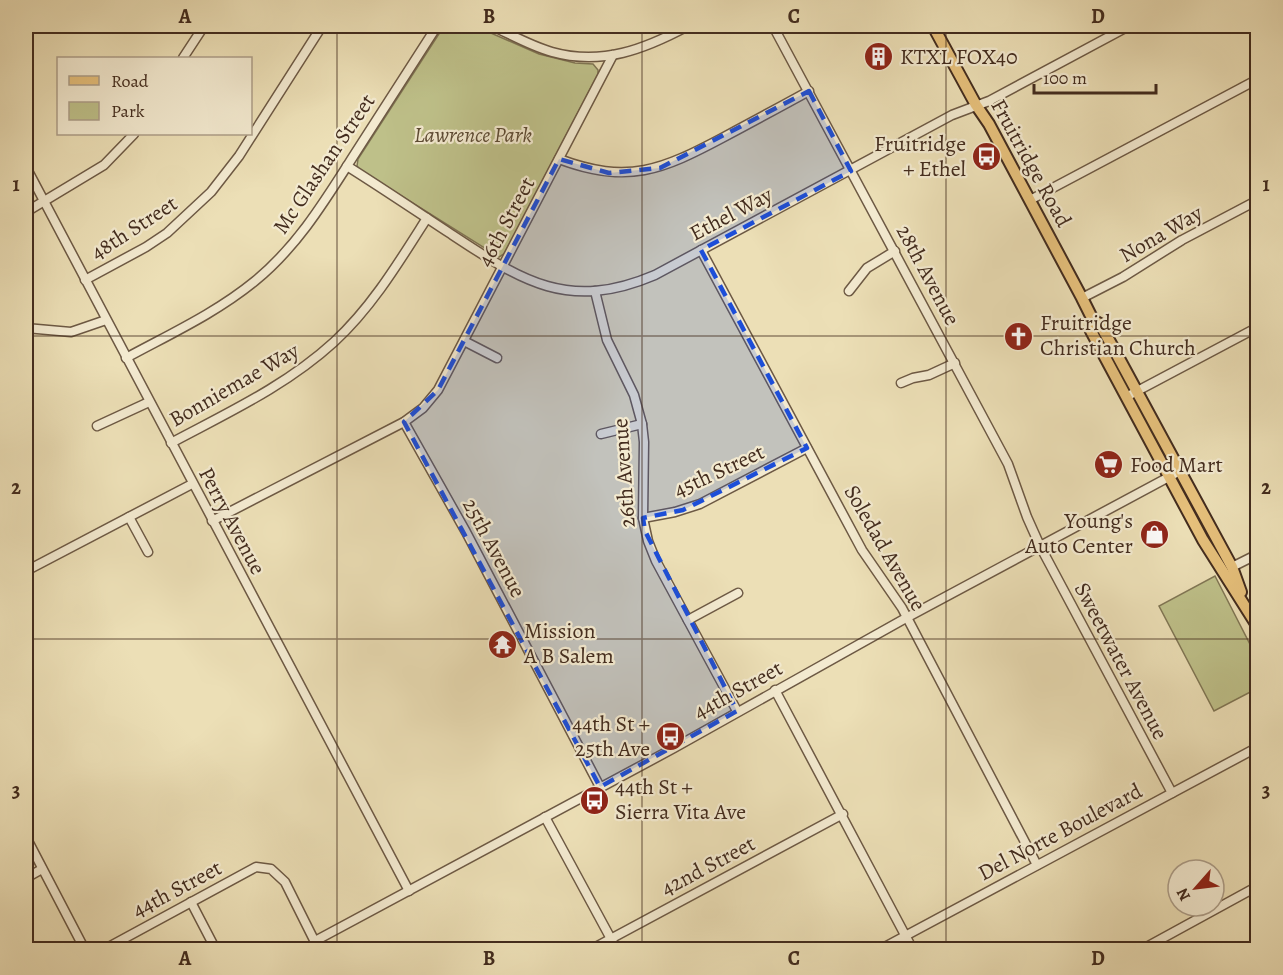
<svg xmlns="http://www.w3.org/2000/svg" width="1283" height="975" font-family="Alegreya,serif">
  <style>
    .green { fill: #bec089; stroke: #807654; stroke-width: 1.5 }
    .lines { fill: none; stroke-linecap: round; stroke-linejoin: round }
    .minor-casing { stroke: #6d5944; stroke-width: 11 }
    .major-casing { stroke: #432c1e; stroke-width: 14 }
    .minor { stroke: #f3ead0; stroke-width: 8 }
    .major { stroke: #e6c07b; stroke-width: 10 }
    .marked { fill: #1d4ed8; fill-opacity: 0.2; stroke: #1d4ed8; stroke-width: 4.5; stroke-dasharray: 12 8; stroke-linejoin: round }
    .grid { fill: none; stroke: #432c1e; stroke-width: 1.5; stroke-opacity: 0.55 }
    .labels { text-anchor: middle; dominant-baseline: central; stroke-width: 4.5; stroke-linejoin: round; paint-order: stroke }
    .poi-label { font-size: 22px; fill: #432c1e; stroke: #f3ead0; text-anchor: start }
    .park-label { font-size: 22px; font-style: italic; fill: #5c4a33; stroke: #f3ead0 }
    .street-label { font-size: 22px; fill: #432c1e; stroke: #f3ead0 }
    .neatline { fill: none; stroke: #432c1e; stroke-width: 2 }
    .grid-label { font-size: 20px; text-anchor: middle; font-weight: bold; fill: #432c1e }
  </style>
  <rect width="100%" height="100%" fill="#ecdfb6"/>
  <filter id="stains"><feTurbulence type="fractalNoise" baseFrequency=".00333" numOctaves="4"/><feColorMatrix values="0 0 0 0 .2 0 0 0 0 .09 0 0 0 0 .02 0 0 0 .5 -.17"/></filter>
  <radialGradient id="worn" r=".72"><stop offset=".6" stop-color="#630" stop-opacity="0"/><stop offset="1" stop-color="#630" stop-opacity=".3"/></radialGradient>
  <g class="green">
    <path d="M 444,26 L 475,26 L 539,54 L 575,63 L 593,64 L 598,70 L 598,74 L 505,253 L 499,257 L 360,170 L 357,166 L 358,159 Z"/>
    <path d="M 1215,576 L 1257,658 L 1258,688 L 1214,711 L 1159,606 Z"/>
  </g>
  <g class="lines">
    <defs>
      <g id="minor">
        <path d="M 492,26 C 512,35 531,46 552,52 C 602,66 645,49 688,26"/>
        <path d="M 773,26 L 1008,464 L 1027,517 L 1040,546 L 1172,793"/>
        <path d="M 183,58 L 204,26"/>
        <path d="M 559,159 C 628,185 662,170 724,137 C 752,122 780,107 809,91"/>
        <path d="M 347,166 C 382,188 416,211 451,234 C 522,281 568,312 655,275 L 952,115 L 989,101 L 1129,26"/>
        <path d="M 26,167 L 409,891"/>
        <path d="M 1030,200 L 1258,79"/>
        <path d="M 26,212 L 104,165 L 134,134"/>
        <path d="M 701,250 L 862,550 L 902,608 L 1037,865"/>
        <path d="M 85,280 L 146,247 L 167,233 L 211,192 L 239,156 L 322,26"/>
        <path d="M 595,291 L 607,340 L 634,395 L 642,424 L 644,442 L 643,518 L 648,541 L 656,561 L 737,711"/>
        <path d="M 849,291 L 867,268 L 895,251"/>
        <path d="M 1082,298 L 1123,277 L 1182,240 L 1258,200"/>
        <path d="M 26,328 L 71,332 L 106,320"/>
        <path d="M 464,341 L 497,358"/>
        <path d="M 126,358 C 170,334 216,313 255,281 C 298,246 326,199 356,152 C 383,110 410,68 437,26"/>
        <path d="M 901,383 L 913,378 L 929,375 L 955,363"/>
        <path d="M 1126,397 L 1258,327"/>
        <path d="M 404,422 L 466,532 L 600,787"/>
        <path d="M 97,426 L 149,402"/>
        <path d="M 601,434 L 642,424"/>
        <path d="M 171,443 C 227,413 286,386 334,342 C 372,307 399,262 427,218"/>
        <path d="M 129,517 L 148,552"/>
        <path d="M 643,518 L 675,512 L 700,504 L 807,448"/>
        <path d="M 212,521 L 404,422 L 423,408 L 438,390 L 613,55"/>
        <path d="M 1232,567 L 1258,554"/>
        <path d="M 26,571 L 192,484"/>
        <path d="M 688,620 L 738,593"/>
        <path d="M 775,690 L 913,950"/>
        <path d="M 545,817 L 617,950"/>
        <path d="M 26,837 L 85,950"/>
        <path d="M 26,878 L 42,869"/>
        <path d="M 191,902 L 216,950"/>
        <path d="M 315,941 L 674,748 L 906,618 L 1180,471"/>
        <path d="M 103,950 L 256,867 L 271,869 L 285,882 L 319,950"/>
        <path d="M 590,950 L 843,814"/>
        <path d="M 879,950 L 1258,747"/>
        <path d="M 1141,950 L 1258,886"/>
      </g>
      <g id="major">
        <path d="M 933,26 L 976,105 L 989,124 L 1082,298 L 1093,320 L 1091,331 L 1203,540 L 1258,627"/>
        <path d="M 1093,320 L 1100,324 L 1116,353 L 1232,567 L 1241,592"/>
      </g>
    </defs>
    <use href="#minor" class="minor-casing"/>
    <use href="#major" class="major-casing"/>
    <use href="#minor" class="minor"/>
    <use href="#major" class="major"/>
  </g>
  <path class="marked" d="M 809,91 L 851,171 L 701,250 L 807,448 L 683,510 L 643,518 L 645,531 L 737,711 L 600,787 L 404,422 L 438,390 L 559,159 L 609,173 L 660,168 Z"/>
  <path class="grid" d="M 337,26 L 337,950M 642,26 L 642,950M 946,26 L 946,950M 26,336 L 1258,336M 26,639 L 1258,639"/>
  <defs>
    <symbol id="building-disc" viewBox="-11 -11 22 22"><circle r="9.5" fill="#8f2418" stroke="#f3ead0"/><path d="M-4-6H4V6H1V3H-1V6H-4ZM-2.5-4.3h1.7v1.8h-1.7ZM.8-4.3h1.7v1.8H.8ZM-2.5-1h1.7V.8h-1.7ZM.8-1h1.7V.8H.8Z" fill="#fff"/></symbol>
    <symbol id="bus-disc" viewBox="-11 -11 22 22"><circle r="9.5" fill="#8f2418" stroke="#f3ead0"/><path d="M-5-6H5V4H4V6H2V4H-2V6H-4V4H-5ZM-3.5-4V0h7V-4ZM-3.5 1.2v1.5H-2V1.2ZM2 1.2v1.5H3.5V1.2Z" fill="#fff"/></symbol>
    <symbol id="church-disc" viewBox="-11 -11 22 22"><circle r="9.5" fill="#8f2418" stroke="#f3ead0"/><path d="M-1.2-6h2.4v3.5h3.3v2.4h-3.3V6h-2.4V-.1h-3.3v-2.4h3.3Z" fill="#fff"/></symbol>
    <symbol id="supermarket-disc" viewBox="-11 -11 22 22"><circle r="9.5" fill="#8f2418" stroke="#f3ead0"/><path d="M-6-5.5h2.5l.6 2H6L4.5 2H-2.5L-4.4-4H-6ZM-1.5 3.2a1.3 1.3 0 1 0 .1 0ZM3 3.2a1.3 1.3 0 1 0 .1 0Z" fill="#fff"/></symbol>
    <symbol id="shop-disc" viewBox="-11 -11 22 22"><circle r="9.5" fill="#8f2418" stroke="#f3ead0"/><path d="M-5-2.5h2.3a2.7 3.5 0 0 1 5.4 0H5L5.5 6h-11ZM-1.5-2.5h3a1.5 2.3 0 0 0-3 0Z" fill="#fff"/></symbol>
    <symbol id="temple-disc" viewBox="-11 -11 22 22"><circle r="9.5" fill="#8f2418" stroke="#f3ead0"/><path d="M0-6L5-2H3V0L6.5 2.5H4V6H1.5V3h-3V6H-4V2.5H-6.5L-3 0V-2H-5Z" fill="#fff"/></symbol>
  </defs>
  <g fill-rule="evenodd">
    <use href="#building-disc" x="862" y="40" width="33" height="33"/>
    <use href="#bus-disc" x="970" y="140" width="33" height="33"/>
    <use href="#church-disc" x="1002" y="320" width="33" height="33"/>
    <use href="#supermarket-disc" x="1092" y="448" width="33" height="33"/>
    <use href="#shop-disc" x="1138" y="518" width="33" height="33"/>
    <use href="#temple-disc" x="486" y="628" width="33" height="33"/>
    <use href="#bus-disc" x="654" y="720" width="33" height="33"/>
    <use href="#bus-disc" x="578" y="784" width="33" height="33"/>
  </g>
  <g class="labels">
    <g class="poi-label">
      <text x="900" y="57">KTXL FOX40</text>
      <text x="966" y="144" text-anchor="end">Fruitridge<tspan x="966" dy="25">+ Ethel</tspan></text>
      <text x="1040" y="323">Fruitridge<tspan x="1040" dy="25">Christian Church</tspan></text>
      <text x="1130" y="465">Food Mart</text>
      <text x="1133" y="521" text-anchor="end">Young's<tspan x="1133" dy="25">Auto Center</tspan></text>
      <text x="524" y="631">Mission<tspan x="524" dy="25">A B Salem</tspan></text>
      <text x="650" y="724" text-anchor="end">44th St +<tspan x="650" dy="25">25th Ave</tspan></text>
      <text x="615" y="787">44th St +<tspan x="615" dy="25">Sierra Vita Ave</tspan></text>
    </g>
    <g class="park-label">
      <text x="473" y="135">Lawrence Park</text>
    </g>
    <g class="street-label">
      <text transform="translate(1031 163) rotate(61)">Fruitridge Road</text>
      <text transform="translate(324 164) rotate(-56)">Mc Glashan Street</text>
      <text transform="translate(731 214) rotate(-28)">Ethel Way</text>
      <text transform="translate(506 222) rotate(-62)">46th Street</text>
      <text transform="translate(134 228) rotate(-33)">48th Street</text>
      <text transform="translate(1161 234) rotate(-30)">Nona Way</text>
      <text transform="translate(928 275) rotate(62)">28th Avenue</text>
      <text transform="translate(234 385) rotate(-30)">Bonniemae Way</text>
      <text transform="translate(719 471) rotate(-25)">45th Street</text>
      <text transform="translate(624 473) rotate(-94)">26th Avenue</text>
      <text transform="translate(232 521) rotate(62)">Perry Avenue</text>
      <text transform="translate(494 548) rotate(62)">25th Avenue</text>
      <text transform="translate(885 548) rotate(60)">Soledad Avenue</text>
      <text transform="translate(1121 661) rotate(62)">Sweetwater Avenue</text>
      <text transform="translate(738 690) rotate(-29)">44th Street</text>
      <text transform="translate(1060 832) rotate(-28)">Del Norte Boulevard</text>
      <text transform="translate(708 866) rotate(-28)">42nd Street</text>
      <text transform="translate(177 889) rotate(-28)">44th Street</text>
    </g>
  </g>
  <rect width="1283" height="975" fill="none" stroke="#ecdfb6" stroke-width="66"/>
  <rect x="57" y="57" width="195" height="78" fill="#f3ead0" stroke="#ad9e89" stroke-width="1.5"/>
  <rect x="69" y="76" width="30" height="9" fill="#e6c07b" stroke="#ad9e89" stroke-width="1.5"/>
  <text x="111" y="87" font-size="18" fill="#432c1e">Road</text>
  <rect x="69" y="102" width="30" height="18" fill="#bec089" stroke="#ad9e89" stroke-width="1.5"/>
  <text x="111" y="117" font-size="18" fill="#432c1e">Park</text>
  <g transform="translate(1196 888) rotate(242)"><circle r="28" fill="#f3ead0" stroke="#ad9e89" stroke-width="1.5"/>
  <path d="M0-4.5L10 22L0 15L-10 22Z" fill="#8f2418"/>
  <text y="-9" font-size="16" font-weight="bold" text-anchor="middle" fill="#432c1e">N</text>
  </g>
  <path d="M1034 84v9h122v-9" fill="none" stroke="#432c1e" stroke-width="3"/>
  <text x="1043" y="84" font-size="18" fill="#432c1e" stroke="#f3ead0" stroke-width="4.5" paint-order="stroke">100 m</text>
  <rect x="33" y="33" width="1217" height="909" class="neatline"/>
  <g class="grid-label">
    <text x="185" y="23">A</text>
    <text x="489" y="23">B</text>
    <text x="794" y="23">C</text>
    <text x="1098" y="23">D</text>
    <text x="16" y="191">1</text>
    <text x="1266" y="191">1</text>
    <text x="16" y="494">2</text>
    <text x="1266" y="494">2</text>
    <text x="16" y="797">3</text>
    <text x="1266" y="797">3</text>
    <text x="185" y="965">A</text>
    <text x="489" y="965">B</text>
    <text x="794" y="965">C</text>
    <text x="1098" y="965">D</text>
  </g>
  <rect width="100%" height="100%" filter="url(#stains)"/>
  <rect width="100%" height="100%" fill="url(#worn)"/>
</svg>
